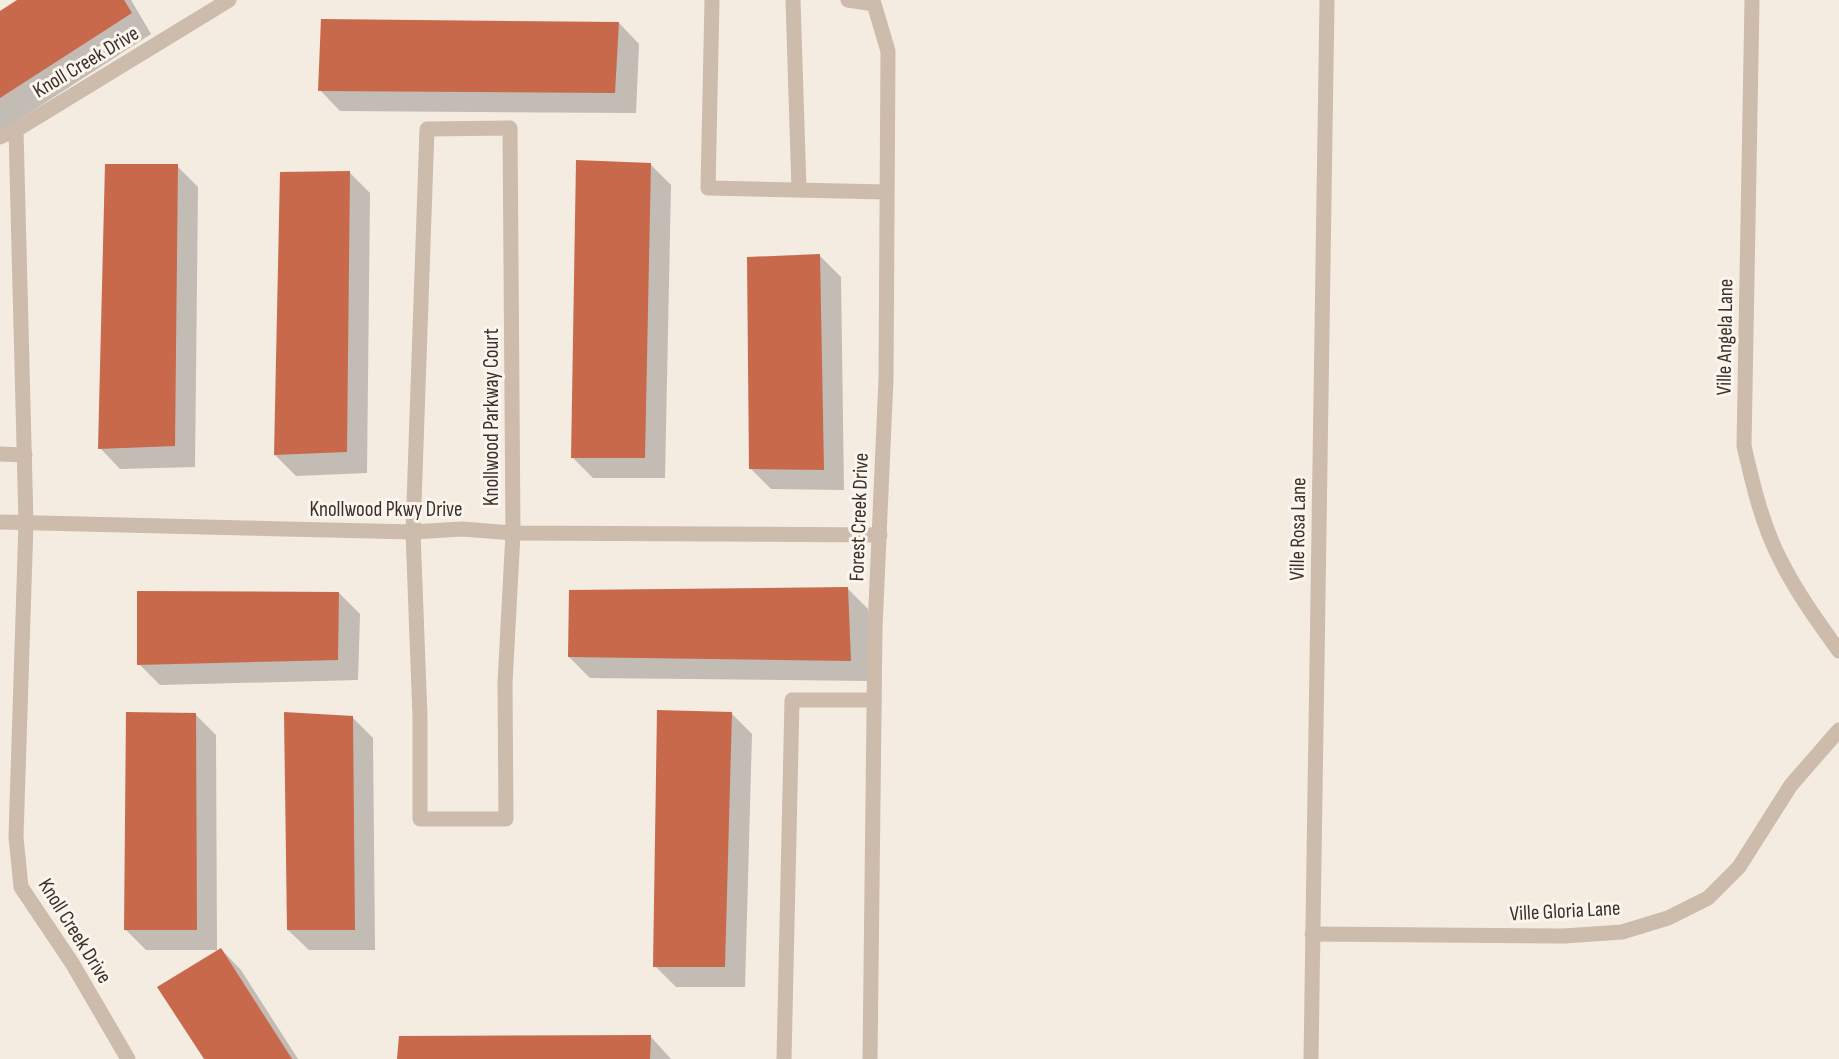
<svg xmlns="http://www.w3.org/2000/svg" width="1839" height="1059" font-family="'Sofia Sans Condensed',sans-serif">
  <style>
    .shadow { fill: #0003 }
    .building { fill: #c8694b }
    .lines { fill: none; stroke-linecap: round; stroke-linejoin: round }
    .service { stroke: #cdbbac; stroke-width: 15 }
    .minor { stroke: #cdbbac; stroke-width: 15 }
    .labels { text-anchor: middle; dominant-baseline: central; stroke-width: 6; stroke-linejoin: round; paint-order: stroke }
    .street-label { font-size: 21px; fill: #3b302b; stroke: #fbf5ee }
  </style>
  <rect width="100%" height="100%" fill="#f4ebe1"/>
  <g class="shadow">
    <path d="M 20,0 L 131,0 L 151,34 L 0,132 L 0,12 Z"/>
    <path d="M 619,23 L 639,44 L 636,113 L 340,111 L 320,90 Z"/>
    <path d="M 650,164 L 671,185 L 665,478 L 593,478 L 572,457 Z"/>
    <path d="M 177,166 L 198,187 L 195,467 L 120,469 L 100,448 Z"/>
    <path d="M 349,172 L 370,193 L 367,473 L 296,476 L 275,455 Z"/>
    <path d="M 820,256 L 841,277 L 844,490 L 771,489 L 750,468 Z"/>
    <path d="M 847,588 L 868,609 L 871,681 L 590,678 L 569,657 Z"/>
    <path d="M 339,593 L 360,614 L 358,680 L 160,685 L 139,664 Z"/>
    <path d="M 195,714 L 216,735 L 217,950 L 146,950 L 125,929 Z"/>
    <path d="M 732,714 L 752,734 L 745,987 L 676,987 L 655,966 Z"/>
    <path d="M 352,717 L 373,738 L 375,950 L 309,950 L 288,930 Z"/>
    <path d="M 221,949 L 241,970 L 298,1059 L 205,1059 Z"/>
    <path d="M 651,1037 L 671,1059 L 398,1059 Z"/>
  </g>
  <g class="building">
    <path d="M 17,0 L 124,0 L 132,13 L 0,98 L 0,11 Z"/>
    <path d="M 321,19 L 619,22 L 615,93 L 318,91 Z"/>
    <path d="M 576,160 L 651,163 L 645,458 L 571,458 Z"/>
    <path d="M 105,164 L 178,164 L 175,446 L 98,449 Z"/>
    <path d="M 350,171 L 347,452 L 274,455 L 280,172 Z"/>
    <path d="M 820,254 L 824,470 L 749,469 L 747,257 Z"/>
    <path d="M 848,587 L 851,661 L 568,657 L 569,590 Z"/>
    <path d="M 137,591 L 339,592 L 338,660 L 137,665 Z"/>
    <path d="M 657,710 L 732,712 L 725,967 L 653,967 Z"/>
    <path d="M 126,712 L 196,713 L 197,930 L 124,930 Z"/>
    <path d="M 284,712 L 353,716 L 355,930 L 287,930 Z"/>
    <path d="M 221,948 L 292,1059 L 204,1059 L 157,987 Z"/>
    <path d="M 651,1035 L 650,1059 L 397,1059 L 399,1036 Z"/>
  </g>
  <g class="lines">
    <g class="service">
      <path d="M 712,0 L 708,188 L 886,192"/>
      <path d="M 793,0 L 799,189"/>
      <path d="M 0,137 L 16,130"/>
      <path d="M 0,454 L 25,455"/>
      <path d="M 784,1059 L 792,700 L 874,700"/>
    </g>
    <g class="minor">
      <path d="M 848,0 L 874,4 L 888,51 L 886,379 L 875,628 L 870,1059"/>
      <path d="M 1752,0 L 1744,446 C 1753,485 1762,525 1781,561 C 1797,593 1818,622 1839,651"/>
      <path d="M 510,128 L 513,533 L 505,683 L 506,819 L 420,819 L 420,717 L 413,532 L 427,129 Z"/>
      <path d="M 0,522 L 413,532 L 462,529 L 513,533 L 880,535"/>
      <path d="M 1312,934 L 1564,936 L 1622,932 L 1668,918 L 1708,898 L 1739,867 L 1791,785 L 1839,730"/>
      <path d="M 128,1059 L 72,963 L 21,887 L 16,837 L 26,523 L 16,130 L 229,0"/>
      <path d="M 1311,1059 L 1327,0"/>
    </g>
  </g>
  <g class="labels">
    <g class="street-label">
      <text transform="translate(86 62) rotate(-31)">Knoll Creek Drive</text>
      <text transform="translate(1725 337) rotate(-89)">Ville Angela Lane</text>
      <text transform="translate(491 417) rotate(-90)">Knollwood Parkway Court</text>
      <text x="386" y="509">Knollwood Pkwy Drive</text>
      <text transform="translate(859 517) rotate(-88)">Forest Creek Drive</text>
      <text transform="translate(1298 529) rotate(-89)">Ville Rosa Lane</text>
      <text transform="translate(1565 911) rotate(-3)">Ville Gloria Lane</text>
      <text transform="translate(75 931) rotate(58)">Knoll Creek Drive</text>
    </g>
  </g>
</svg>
